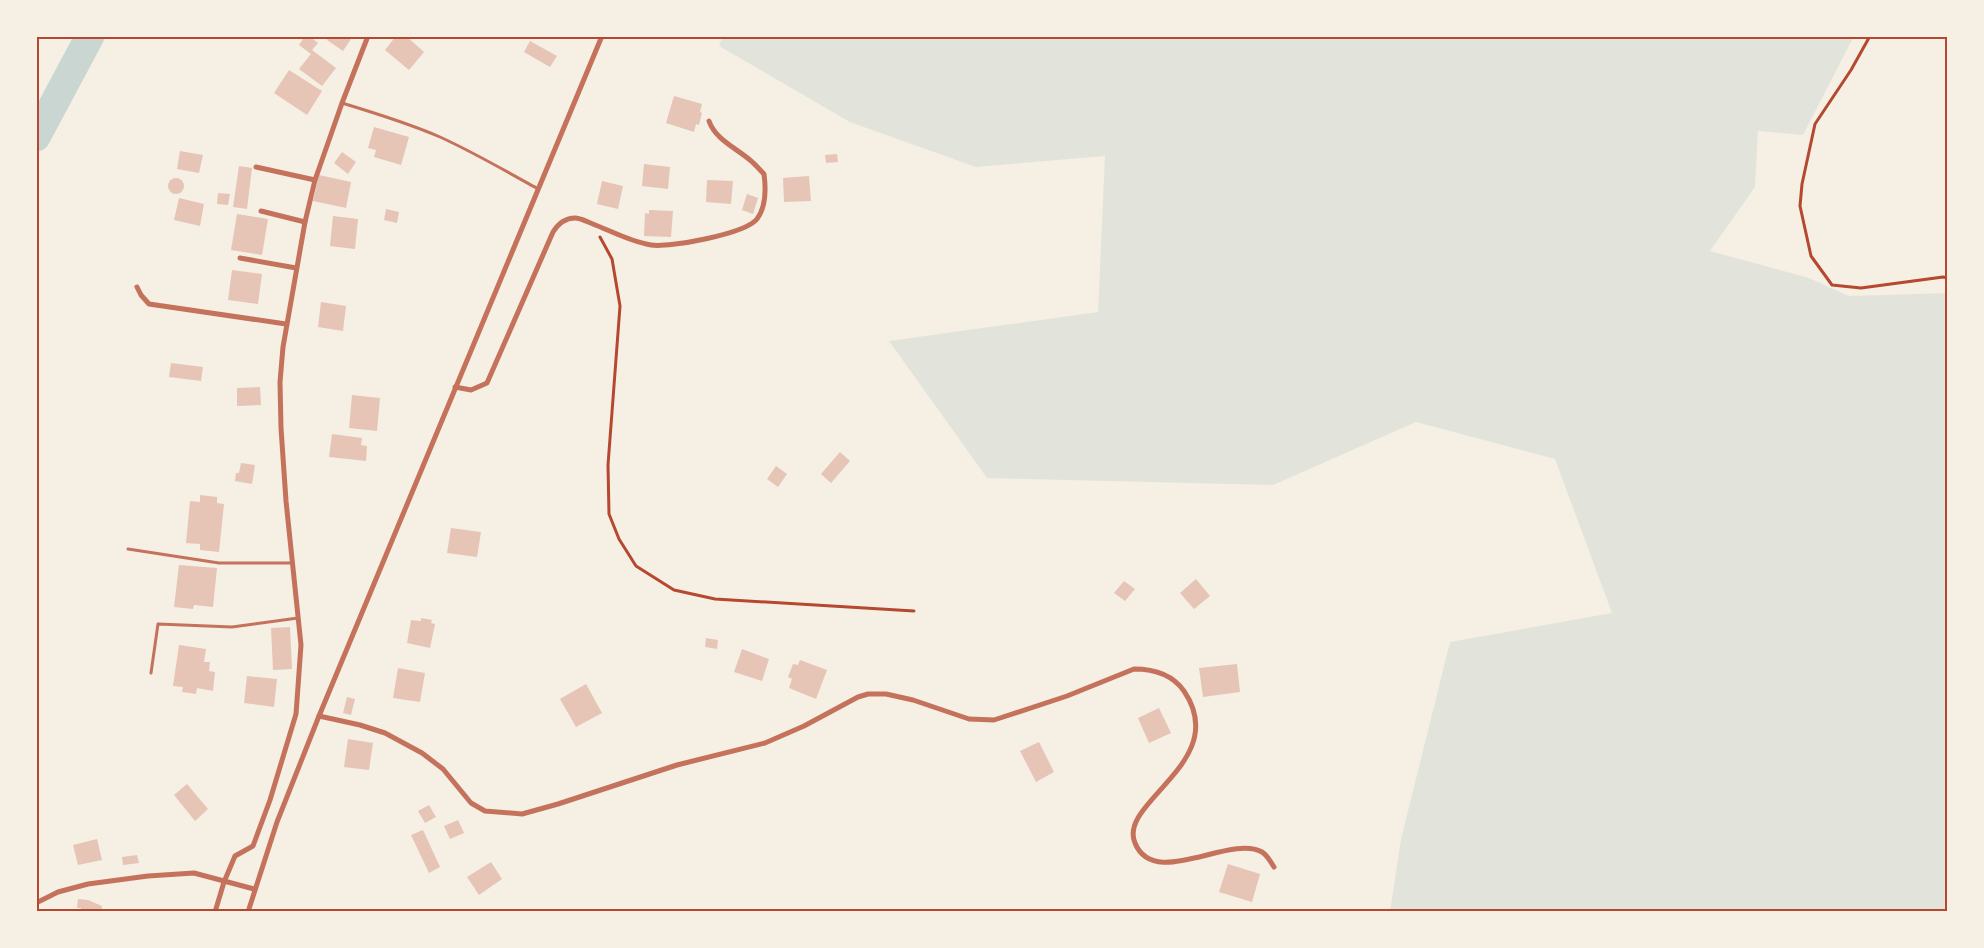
<svg xmlns="http://www.w3.org/2000/svg" width="1984" height="948" font-family="'Crimson Pro',serif">
  <style>
    .green { fill: #e2e4dc }
    .lines { fill: none; stroke-linecap: round; stroke-linejoin: round }
    .river { stroke: #c9d6d2; stroke-width: 29 }
    .building { fill: #e6c5b7 }
    .path { stroke: #b5482f; stroke-width: 3 }
    .service { stroke: #c5725c; stroke-width: 3 }
    .minor { stroke: #c5725c; stroke-width: 5 }
    .neatline { fill: none; stroke: #b5482f; stroke-width: 2 }
  </style>
  <rect width="100%" height="100%" fill="#f6efe4"/>
  <path class="green" d="M 723,36 L 1854,36 L 1803,135 L 1758,131 L 1755,187 L 1710,251 L 1809,278 L 1849,296 L 1948,293 L 1948,912 L 1390,912 L 1401,839 L 1450,642 L 1612,613 L 1555,459 L 1416,422 L 1273,485 L 987,478 L 889,341 L 1098,312 L 1105,156 L 976,167 L 850,122 L 719,46 Z"/>
  <g class="lines">
    <path class="river" d="M 36,137 L 90,36"/>
  </g>
  <g class="building">
    <path d="M 305,36 L 309,36 L 318,43 L 312,50 L 336,68 L 322,86 L 299,69 L 311,54 L 299,45 Z"/>
    <path d="M 329,36 L 348,36 L 351,39 L 343,51 L 327,40 Z"/>
    <path d="M 396,36 L 406,36 L 424,52 L 409,70 L 385,50 Z"/>
    <path d="M 530,41 L 557,56 L 550,67 L 524,52 Z"/>
    <path d="M 289,70 L 322,91 L 307,115 L 274,93 Z"/>
    <path d="M 674,96 L 702,104 L 700,112 L 702,113 L 699,125 L 696,124 L 694,132 L 666,123 Z"/>
    <path d="M 374,127 L 409,137 L 401,165 L 374,157 L 376,150 L 368,148 Z"/>
    <path d="M 180,151 L 203,155 L 199,173 L 177,169 Z"/>
    <path d="M 342,152 L 356,162 L 348,174 L 334,163 Z"/>
    <path d="M 837,154 L 838,162 L 826,163 L 825,155 Z"/>
    <path d="M 644,164 L 670,167 L 668,189 L 642,186 Z"/>
    <path d="M 239,166 L 252,168 L 247,209 L 233,207 Z"/>
    <path d="M 319,175 L 351,182 L 346,208 L 313,201 Z"/>
    <path d="M 809,176 L 811,201 L 784,202 L 783,178 Z"/>
    <circle cx="176" cy="186" r="8"/>
    <path d="M 707,180 L 733,181 L 731,204 L 706,202 Z"/>
    <path d="M 602,181 L 623,186 L 618,209 L 597,204 Z"/>
    <path d="M 218,193 L 230,194 L 228,205 L 217,204 Z"/>
    <path d="M 747,194 L 758,198 L 753,214 L 742,210 Z"/>
    <path d="M 179,198 L 204,204 L 200,226 L 174,220 Z"/>
    <path d="M 386,209 L 399,212 L 397,223 L 384,220 Z"/>
    <path d="M 649,210 L 673,211 L 671,237 L 644,236 L 645,213 L 649,214 Z"/>
    <path d="M 237,214 L 268,219 L 262,255 L 231,250 Z"/>
    <path d="M 333,216 L 358,219 L 355,249 L 330,246 Z"/>
    <path d="M 232,270 L 262,274 L 258,304 L 228,300 Z"/>
    <path d="M 321,302 L 346,306 L 343,331 L 318,327 Z"/>
    <path d="M 171,363 L 203,367 L 201,381 L 169,377 Z"/>
    <path d="M 260,387 L 261,405 L 237,406 L 237,388 Z"/>
    <path d="M 352,395 L 380,398 L 377,431 L 349,428 Z"/>
    <path d="M 332,434 L 362,438 L 361,445 L 367,446 L 366,461 L 329,457 Z"/>
    <path d="M 840,452 L 850,461 L 831,483 L 821,474 Z"/>
    <path d="M 241,463 L 255,465 L 252,484 L 235,481 L 236,473 L 239,473 Z"/>
    <path d="M 776,466 L 787,474 L 778,487 L 767,479 Z"/>
    <path d="M 200,495 L 217,497 L 217,503 L 224,504 L 219,552 L 200,550 L 200,544 L 186,543 L 190,501 L 200,502 Z"/>
    <path d="M 451,528 L 481,532 L 477,557 L 447,553 Z"/>
    <path d="M 179,565 L 217,568 L 213,607 L 194,605 L 193,609 L 174,607 Z"/>
    <path d="M 1196,579 L 1210,596 L 1194,609 L 1180,593 Z"/>
    <path d="M 1124,581 L 1135,589 L 1125,601 L 1114,593 Z"/>
    <path d="M 421,618 L 432,620 L 431,623 L 435,624 L 430,648 L 407,643 L 411,620 L 421,621 Z"/>
    <path d="M 290,627 L 292,669 L 273,670 L 271,628 Z"/>
    <path d="M 706,638 L 718,640 L 717,649 L 705,647 Z"/>
    <path d="M 179,645 L 206,649 L 204,662 L 210,662 L 209,671 L 215,672 L 213,691 L 197,688 L 196,694 L 182,692 L 183,687 L 173,686 Z"/>
    <path d="M 742,649 L 769,659 L 762,681 L 734,672 Z"/>
    <path d="M 800,660 L 827,670 L 816,699 L 789,688 L 792,679 L 788,677 L 793,664 L 798,665 Z"/>
    <path d="M 1237,664 L 1240,692 L 1203,697 L 1199,668 Z"/>
    <path d="M 398,668 L 425,673 L 420,702 L 393,698 Z"/>
    <path d="M 247,676 L 277,679 L 274,707 L 244,703 Z"/>
    <path d="M 586,684 L 602,713 L 576,727 L 560,699 Z"/>
    <path d="M 347,697 L 355,699 L 351,715 L 343,713 Z"/>
    <path d="M 1159,708 L 1171,733 L 1149,743 L 1138,718 Z"/>
    <path d="M 348,739 L 373,743 L 369,770 L 344,767 Z"/>
    <path d="M 1039,742 L 1054,772 L 1036,782 L 1020,751 Z"/>
    <path d="M 187,784 L 208,809 L 195,821 L 174,795 Z"/>
    <path d="M 429,805 L 436,817 L 425,823 L 418,811 Z"/>
    <path d="M 458,820 L 464,833 L 450,839 L 444,826 Z"/>
    <path d="M 423,830 L 440,867 L 429,873 L 411,835 Z"/>
    <path d="M 97,839 L 102,860 L 78,865 L 73,845 Z"/>
    <path d="M 137,855 L 139,863 L 123,865 L 122,857 Z"/>
    <path d="M 491,862 L 502,879 L 479,895 L 467,877 Z"/>
    <path d="M 1228,864 L 1260,874 L 1252,902 L 1219,892 Z"/>
    <path d="M 78,899 L 88,900 L 102,906 L 101,912 L 81,911 L 81,908 L 77,908 Z"/>
  </g>
  <g class="lines">
    <g class="path">
      <path d="M 1870,36 L 1851,70 L 1815,124 L 1802,184 L 1800,206 L 1811,256 L 1832,285 L 1861,288 L 1943,277 L 1948,278"/>
      <path d="M 600,237 L 612,259 L 620,306 L 608,465 L 609,514 L 619,539 L 636,566 L 674,590 L 715,599 L 914,611"/>
    </g>
    <g class="service">
      <path d="M 342,103 C 375,113 408,123 440,137 C 473,152 506,171 538,189"/>
      <path d="M 128,549 L 219,563 L 292,563"/>
      <path d="M 151,673 L 158,624 L 232,627 L 298,618"/>
    </g>
    <g class="minor">
      <path d="M 256,167 L 315,180"/>
      <path d="M 261,211 L 305,222"/>
      <path d="M 240,258 L 296,268"/>
      <path d="M 137,287 L 141,295 L 149,304 L 286,324"/>
      <path d="M 455,387 L 471,390 L 487,383 L 553,232 C 558,224 565,218 575,218 C 581,218 587,222 593,224 C 611,231 631,242 651,245 C 669,248 745,234 757,219 C 766,207 766,189 764,174 C 760,170 755,164 750,160 C 736,148 715,139 709,121"/>
      <path d="M 319,716 L 360,725 L 385,733 L 422,753 L 443,769 L 471,803 L 485,811 L 522,814 L 558,804 L 677,765 L 765,743 L 804,726 L 858,697 L 868,694 L 886,694 L 913,700 L 969,719 L 994,720 L 1067,696 L 1134,669 C 1154,669 1172,674 1184,691 C 1232,762 1117,802 1135,843 C 1154,890 1229,834 1262,852 C 1267,855 1271,862 1274,867"/>
      <path d="M 36,903 L 58,892 L 88,884 L 148,876 L 194,873 L 254,889"/>
      <path d="M 215,912 L 224,882 L 235,856 L 253,846 L 270,800 L 296,714 L 301,645 L 286,501 L 281,428 L 280,382 L 283,347 L 305,222 L 315,180 L 342,103 L 368,36"/>
      <path d="M 248,912 L 277,822 L 319,716 L 602,36"/>
    </g>
  </g>
  <rect width="1984" height="948" fill="none" stroke="#f6efe4" stroke-width="75"/>
  <rect x="38" y="38" width="1908" height="872" class="neatline"/>
</svg>
